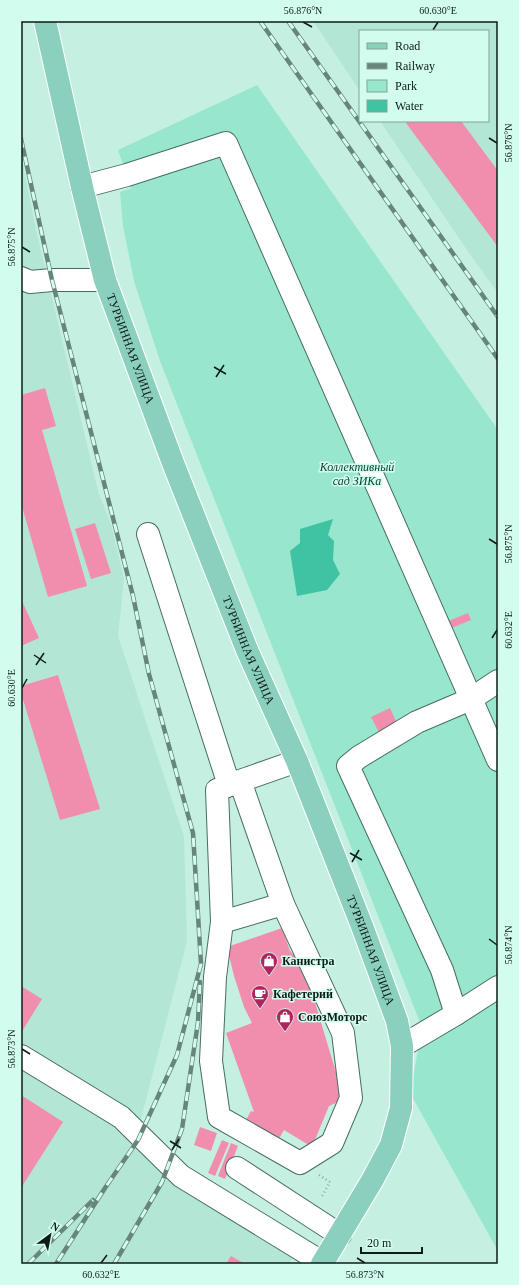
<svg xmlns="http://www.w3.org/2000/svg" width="519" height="1285" font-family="'Times New Roman',serif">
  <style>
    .built { fill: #b3e6d4 }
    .green { fill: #98e6ce }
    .water { fill: #3fc3a2 }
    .building { fill: #f18ead }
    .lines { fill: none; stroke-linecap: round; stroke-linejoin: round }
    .minor-casing { stroke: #476d61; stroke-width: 24 }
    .major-casing { stroke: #fff; stroke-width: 24 }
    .path { stroke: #88aa9e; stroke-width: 2.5; stroke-dasharray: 1 3; stroke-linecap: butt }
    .minor { stroke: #fff; stroke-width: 22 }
    .major { stroke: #8bcfbe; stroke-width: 22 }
    .rail-casing { stroke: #68857b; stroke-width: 4.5 }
    .rail { stroke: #d2fdee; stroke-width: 3; stroke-dasharray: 9; stroke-linecap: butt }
    .ticks { fill: none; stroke: #0c1c17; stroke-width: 1.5 }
    .labels { text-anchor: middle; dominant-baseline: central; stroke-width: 3; stroke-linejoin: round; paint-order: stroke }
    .street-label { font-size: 12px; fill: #0c1c17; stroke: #d2fdee }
    .park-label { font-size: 12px; font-style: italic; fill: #094335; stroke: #d2fdee }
    .poi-label { font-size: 12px; font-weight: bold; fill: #0c1c17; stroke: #d2fdee; text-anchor: start }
    .neatline { fill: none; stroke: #0c1c17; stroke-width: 1.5 }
    .ticks-label { font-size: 10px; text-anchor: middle; fill: #0c1c17 }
  </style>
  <rect width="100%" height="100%" fill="#c5f0e1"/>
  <g class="built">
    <path d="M 313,21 L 498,21 L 498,293 L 467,250 L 380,121 L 488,121 L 488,31 L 360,31 L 360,91 Z"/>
    <path d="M 21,155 L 36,230 L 98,491 L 111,524 L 124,579 L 118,636 L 184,837 L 187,941 L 140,1123 L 187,1174 L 303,1242 L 289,1264 L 21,1264 Z"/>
  </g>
  <path class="green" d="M 257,85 L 498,430 L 498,1251 L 410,1093 L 421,1034 L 421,1025 L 160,361 L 134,281 L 123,226 L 120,192 L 131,188 L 118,150 Z"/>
  <path class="water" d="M 333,519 L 328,535 L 334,541 L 333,560 L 340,574 L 327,590 L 297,596 L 290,551 L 300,543 L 300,529 Z"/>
  <g class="building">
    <path d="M 408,121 L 461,121 L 498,171 L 498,247 L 406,123 Z"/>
    <path d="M 45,388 L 56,426 L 42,430 L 87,586 L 48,597 L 21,503 L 21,395 Z"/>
    <path d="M 95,523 L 111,573 L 91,579 L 75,529 Z"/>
    <path d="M 21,599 L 39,638 L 21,646 Z"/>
    <path d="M 468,613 L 471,620 L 449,629 L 446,622 Z"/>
    <path d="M 58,675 L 100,809 L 60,820 L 21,693 L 21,686 Z"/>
    <path d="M 390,708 L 399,728 L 381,736 L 371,717 Z"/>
    <path d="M 282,928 L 290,951 L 300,961 L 312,985 L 314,999 L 344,1099 L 329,1106 L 312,1147 L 284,1130 L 276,1144 L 243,1125 L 251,1111 L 254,1112 L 226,1033 L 252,1023 L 244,1007 L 234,976 L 227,947 Z"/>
    <path d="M 21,986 L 42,999 L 21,1033 Z"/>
    <path d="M 21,1095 L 63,1122 L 21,1188 Z"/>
    <path d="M 200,1127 L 217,1133 L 211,1151 L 194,1145 Z"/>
    <path d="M 222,1140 L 229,1143 L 215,1176 L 208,1173 Z"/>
    <path d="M 231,1143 L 238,1146 L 225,1179 L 218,1176 Z"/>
    <path d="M 231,1256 L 245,1264 L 226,1264 Z"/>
  </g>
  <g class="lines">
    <defs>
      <g id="minor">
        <path d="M 82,187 L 127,175 L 226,143 L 498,760"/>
        <path d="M 21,278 L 30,282 L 52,280 L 105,280"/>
        <path d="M 148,534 L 229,785"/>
        <path d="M 240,781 L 283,904 L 222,922 L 217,790 L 240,781 L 297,761"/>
        <path d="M 222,922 L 215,977 L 211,1061 L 219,1117 L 300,1163 L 332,1143 L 351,1098 L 343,1033 L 283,904"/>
        <path d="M 456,1014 L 442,970 L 348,766 L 359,757 L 417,722 L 471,699 L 498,681"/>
        <path d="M 402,1046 L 456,1014 L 498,987"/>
        <path d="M 21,1056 L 121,1117 L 181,1176 L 323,1263"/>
        <path d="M 237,1168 L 340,1235"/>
      </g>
      <g id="major">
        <path id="s1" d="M 45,21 L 82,187 L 105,280 L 173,463 L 247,650 L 297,761 L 362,926 L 397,1021 L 402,1046 L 401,1108 L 391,1145 L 373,1179 L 322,1264"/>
      </g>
    </defs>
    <use href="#minor" class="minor-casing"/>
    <use href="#major" class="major-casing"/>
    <path class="path" d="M 319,1175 L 330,1182 L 321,1198"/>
    <use href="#minor" class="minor"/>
    <use href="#major" class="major"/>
    <defs>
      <g id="rail">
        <path d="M 260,21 L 498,359"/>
        <path d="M 288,21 L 498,317"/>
        <path d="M 21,139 L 52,280 L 133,596 L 149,674 L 193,833 L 201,964 L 177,1055 L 138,1140 L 105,1188 L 56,1264"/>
        <path d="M 28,1264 L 93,1200"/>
        <path d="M 114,1264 L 162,1182 L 182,1129 L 198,1022 L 200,982"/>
      </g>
    </defs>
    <use href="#rail" class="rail-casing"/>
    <use href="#rail" class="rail"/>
  </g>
  <path class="ticks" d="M 303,22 L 312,27M 433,30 L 438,22M 489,138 L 497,143M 22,247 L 30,252M 214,367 L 226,374M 216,377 L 224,365M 489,539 L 497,544M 492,638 L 497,630M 34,655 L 46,663M 36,665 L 44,653M 22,688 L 27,679M 350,853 L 362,860M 352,862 L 359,850M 489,939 L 497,945M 22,1049 L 30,1054M 170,1141 L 181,1148M 172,1150 L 179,1139M 357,1258 L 365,1263M 101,1263 L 107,1255"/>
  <defs>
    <symbol id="shop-pin" viewBox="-11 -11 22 30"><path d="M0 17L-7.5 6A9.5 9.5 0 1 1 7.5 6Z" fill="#b02460" stroke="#d2fdee"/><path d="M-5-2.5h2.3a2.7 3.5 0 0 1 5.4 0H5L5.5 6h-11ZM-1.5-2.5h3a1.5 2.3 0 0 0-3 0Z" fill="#fff"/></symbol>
    <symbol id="cafe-pin" viewBox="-11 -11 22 30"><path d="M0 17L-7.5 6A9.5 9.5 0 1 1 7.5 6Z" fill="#b02460" stroke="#d2fdee"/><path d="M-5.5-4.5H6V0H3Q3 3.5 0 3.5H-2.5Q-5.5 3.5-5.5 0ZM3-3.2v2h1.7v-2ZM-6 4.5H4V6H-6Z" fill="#fff"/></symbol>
  </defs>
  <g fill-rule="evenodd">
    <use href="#shop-pin" x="259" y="951" width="20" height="27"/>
    <use href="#cafe-pin" x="250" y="984" width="20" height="27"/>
    <use href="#shop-pin" x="275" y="1007" width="20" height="27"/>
  </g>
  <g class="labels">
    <g class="street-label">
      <text stroke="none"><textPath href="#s1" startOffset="339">ТУРБИННАЯ УЛИЦА</textPath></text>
      <text stroke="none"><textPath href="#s1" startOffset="663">ТУРБИННАЯ УЛИЦА</textPath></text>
      <text stroke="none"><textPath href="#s1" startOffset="987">ТУРБИННАЯ УЛИЦА</textPath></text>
    </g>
    <g class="park-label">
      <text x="357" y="467">Коллективный<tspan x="357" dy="14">сад ЗИКа</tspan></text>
    </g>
    <g class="poi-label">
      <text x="282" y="961">Канистра</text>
      <text x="273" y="994">Кафетерий</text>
      <text x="298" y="1017">СоюзМоторс</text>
    </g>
  </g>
  <rect width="519" height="1285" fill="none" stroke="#d2fdee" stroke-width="44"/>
  <rect x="359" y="30" width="130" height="92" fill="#d2fdee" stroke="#83a398"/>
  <rect x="367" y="43" width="20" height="6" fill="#8bcfbe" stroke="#83a398"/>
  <text x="395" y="50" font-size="12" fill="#0c1c17">Road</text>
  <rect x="367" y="63" width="20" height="6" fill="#68857b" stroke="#83a398"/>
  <text x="395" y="70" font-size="12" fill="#0c1c17">Railway</text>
  <rect x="367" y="80" width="20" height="12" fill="#98e6ce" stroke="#83a398"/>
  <text x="395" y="90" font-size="12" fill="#0c1c17">Park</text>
  <rect x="367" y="100" width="20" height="12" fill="#3fc3a2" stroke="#83a398"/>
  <text x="395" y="110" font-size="12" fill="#0c1c17">Water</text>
  <g transform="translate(50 1235) rotate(32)" stroke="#d2fdee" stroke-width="3" paint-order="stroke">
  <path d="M0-3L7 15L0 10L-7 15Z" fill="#0c1c17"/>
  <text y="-6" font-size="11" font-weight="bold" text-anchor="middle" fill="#0c1c17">N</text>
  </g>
  <path d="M361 1247v6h61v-6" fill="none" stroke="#0c1c17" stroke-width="2"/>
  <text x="367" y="1247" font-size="12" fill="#0c1c17" stroke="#d2fdee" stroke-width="3" paint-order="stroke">20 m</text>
  <rect x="22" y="22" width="475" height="1241" class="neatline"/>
  <g class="ticks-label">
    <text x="303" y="14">56.876°N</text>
    <text x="438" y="14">60.630°E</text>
    <text transform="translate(508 143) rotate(-90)" y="4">56.876°N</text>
    <text transform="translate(11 247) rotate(-90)" y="4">56.875°N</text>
    <text transform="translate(508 544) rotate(-90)" y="4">56.875°N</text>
    <text transform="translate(508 630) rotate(-90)" y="4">60.632°E</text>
    <text transform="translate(11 688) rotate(-90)" y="4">60.630°E</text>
    <text transform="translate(508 945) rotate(-90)" y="4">56.874°N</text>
    <text transform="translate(11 1049) rotate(-90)" y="4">56.873°N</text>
    <text x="101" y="1278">60.632°E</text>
    <text x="365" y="1278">56.873°N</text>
  </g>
</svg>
